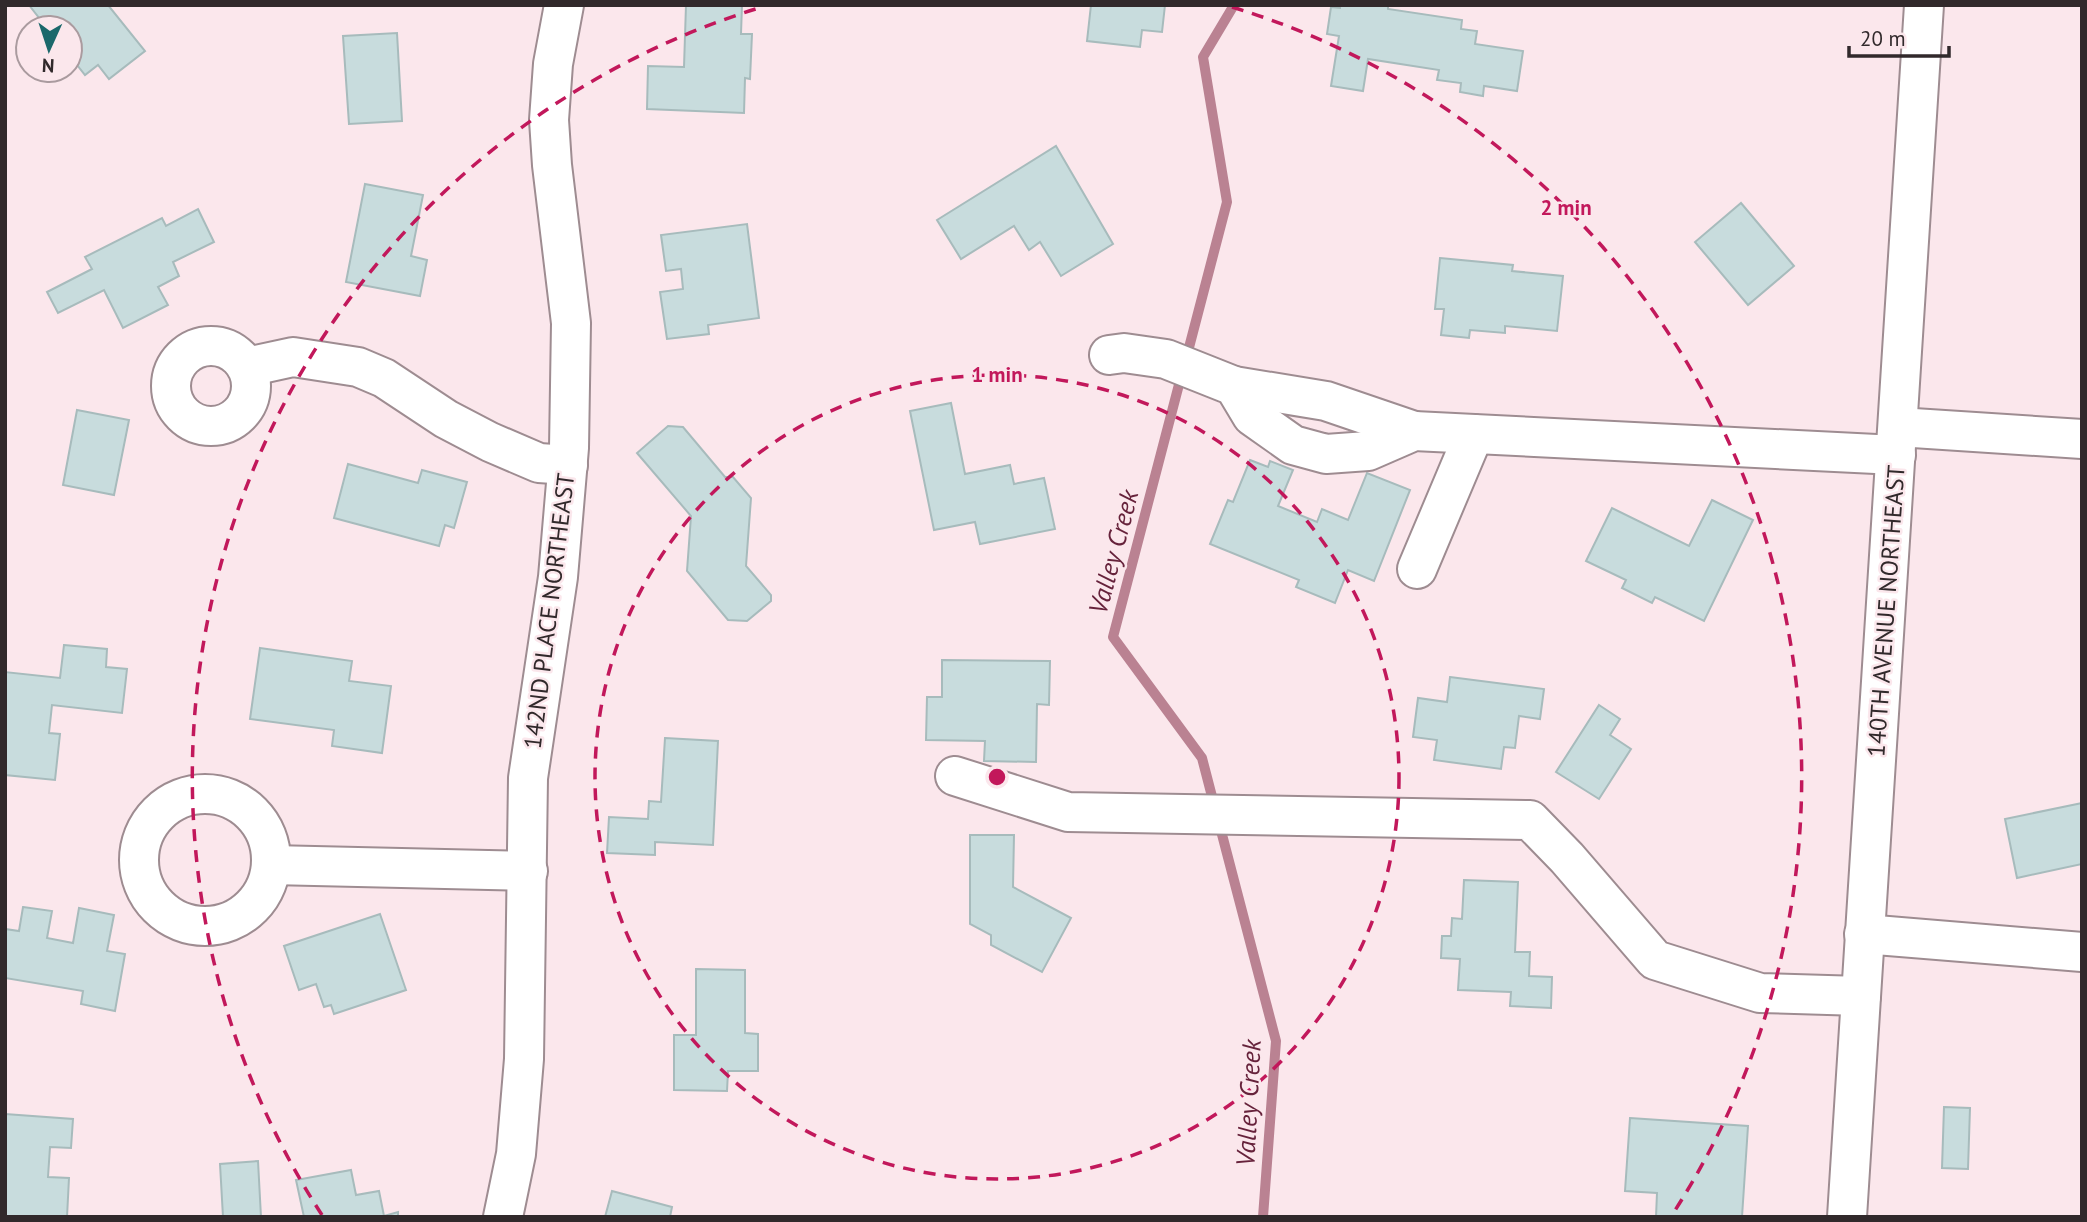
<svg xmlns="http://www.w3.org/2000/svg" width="2087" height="1222" font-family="'PT Sans',sans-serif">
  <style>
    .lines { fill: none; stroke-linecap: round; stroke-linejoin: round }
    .stream { stroke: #ba8292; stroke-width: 10 }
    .building { fill: #c8dcdd; stroke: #a7bbbc; stroke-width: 2 }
    .minor-casing { stroke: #9e8c91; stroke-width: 42 }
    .minor { stroke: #fff; stroke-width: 38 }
    .ring { fill: none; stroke: #c2185b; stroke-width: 3.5; stroke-dasharray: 12 9 }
    .labels { text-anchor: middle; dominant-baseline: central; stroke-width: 5; stroke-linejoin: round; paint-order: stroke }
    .street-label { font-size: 24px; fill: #31292b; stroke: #fbe7ec }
    .water-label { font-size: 26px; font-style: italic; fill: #66223b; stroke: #fbe7ec }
    .centre { fill: #c2185b; stroke: #fbe7ec; stroke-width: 3.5 }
    .ring-label { font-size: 21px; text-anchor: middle; font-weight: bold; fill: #c2185b; stroke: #fbe7ec; stroke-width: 5; stroke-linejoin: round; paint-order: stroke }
  </style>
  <rect width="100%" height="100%" fill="#fbe7ec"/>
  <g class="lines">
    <g class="stream">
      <path d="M 1186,359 L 1227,202 L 1203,57 L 1234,5"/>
      <path d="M 1182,373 L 1113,637 L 1202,758 L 1215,808"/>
      <path d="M 1219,823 L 1276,1041 L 1263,1217"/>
    </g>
  </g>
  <g class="building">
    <path d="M 29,5 L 108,5 L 145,51 L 109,79 L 98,65 L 85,75 L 70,56 L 70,28 L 47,28 Z"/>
    <path d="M 686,5 L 742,5 L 741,34 L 752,34 L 750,79 L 745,78 L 744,113 L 647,109 L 648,66 L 684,67 Z"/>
    <path d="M 1091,5 L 1165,5 L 1162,32 L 1142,30 L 1140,47 L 1087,41 Z"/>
    <path d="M 1340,5 L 1388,5 L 1388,9 L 1462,20 L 1461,29 L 1477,31 L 1475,44 L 1523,51 L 1517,91 L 1484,86 L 1483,96 L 1460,92 L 1461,83 L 1437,80 L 1439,70 L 1368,59 L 1363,91 L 1331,86 L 1339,36 L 1327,34 L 1331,7 L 1340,8 Z"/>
    <path d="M 397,33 L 402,121 L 349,124 L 343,36 Z"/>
    <path d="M 1056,146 L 1113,244 L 1061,276 L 1040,242 L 1029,250 L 1014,226 L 961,259 L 937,220 Z"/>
    <path d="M 365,184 L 423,195 L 411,256 L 427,260 L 420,296 L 346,282 Z"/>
    <path d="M 1741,203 L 1794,266 L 1748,305 L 1695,242 Z"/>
    <path d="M 198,209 L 214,242 L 173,262 L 179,276 L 158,287 L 168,305 L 123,328 L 104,290 L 58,313 L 47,292 L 92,269 L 85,257 L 162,218 L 166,226 Z"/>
    <path d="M 747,224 L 759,318 L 708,325 L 709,334 L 667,339 L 660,292 L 683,289 L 681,269 L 666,271 L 661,235 Z"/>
    <path d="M 1440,258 L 1513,265 L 1512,271 L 1563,276 L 1557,331 L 1505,326 L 1505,333 L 1470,330 L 1469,338 L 1441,335 L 1444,309 L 1435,309 Z"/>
    <path d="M 951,403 L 965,474 L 1010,465 L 1014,484 L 1044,478 L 1055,529 L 980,544 L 975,522 L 934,530 L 910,411 Z"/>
    <path d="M 77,410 L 129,420 L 114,495 L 63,485 Z"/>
    <path d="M 668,426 L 683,427 L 725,477 L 733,477 L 751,498 L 746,566 L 771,595 L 771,601 L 747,621 L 728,620 L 687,571 L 691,516 L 637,453 Z"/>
    <path d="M 1250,460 L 1268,467 L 1270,461 L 1293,470 L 1278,506 L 1317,522 L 1322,509 L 1348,520 L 1367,473 L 1410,490 L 1374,581 L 1348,570 L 1335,603 L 1296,587 L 1299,580 L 1210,544 L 1228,500 L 1233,502 Z"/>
    <path d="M 348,464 L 418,483 L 422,470 L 467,482 L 454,528 L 445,525 L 439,546 L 334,518 Z"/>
    <path d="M 1712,500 L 1753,520 L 1704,621 L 1655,597 L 1652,603 L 1622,588 L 1626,580 L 1586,561 L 1612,508 L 1689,546 Z"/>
    <path d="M 64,645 L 107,649 L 106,667 L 127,669 L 122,713 L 52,705 L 49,733 L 60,734 L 55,780 L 5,775 L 5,672 L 60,678 Z"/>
    <path d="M 260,648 L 352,661 L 349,681 L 391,686 L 382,753 L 332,746 L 334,730 L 250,719 Z"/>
    <path d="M 942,660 L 1050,661 L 1049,705 L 1037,704 L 1036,762 L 984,761 L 985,741 L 926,740 L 927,697 L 942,697 Z"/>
    <path d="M 1450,677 L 1544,689 L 1540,719 L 1519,716 L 1515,748 L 1504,747 L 1501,769 L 1434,760 L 1437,740 L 1413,737 L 1418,698 L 1447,702 Z"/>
    <path d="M 1599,705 L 1620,719 L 1610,735 L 1631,749 L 1599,799 L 1556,772 Z"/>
    <path d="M 665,738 L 718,741 L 713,845 L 655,842 L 655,855 L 607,853 L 609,817 L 648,819 L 649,801 L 661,802 Z"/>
    <path d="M 2082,803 L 2082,864 L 2017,878 L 2005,819 Z"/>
    <path d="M 970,835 L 1014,835 L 1013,887 L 1071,918 L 1042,972 L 991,945 L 991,935 L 970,924 Z"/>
    <path d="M 1464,880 L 1518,882 L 1515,952 L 1530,952 L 1529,976 L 1552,977 L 1551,1008 L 1510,1006 L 1511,992 L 1458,990 L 1460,959 L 1441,958 L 1442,936 L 1451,936 L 1452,918 L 1462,919 Z"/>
    <path d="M 23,907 L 52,911 L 47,938 L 73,943 L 79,908 L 114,915 L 107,951 L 125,954 L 115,1011 L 81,1004 L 83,991 L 5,978 L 5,929 L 19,931 Z"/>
    <path d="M 380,914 L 406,990 L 334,1014 L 331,1005 L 324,1007 L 316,984 L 299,990 L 284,946 Z"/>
    <path d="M 696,969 L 745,970 L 745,1033 L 758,1034 L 758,1071 L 728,1071 L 727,1091 L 674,1090 L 674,1035 L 696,1035 Z"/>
    <path d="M 1944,1107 L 1970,1108 L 1968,1169 L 1942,1168 Z"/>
    <path d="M 5,1114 L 73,1119 L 71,1148 L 50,1147 L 48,1177 L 69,1178 L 67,1217 L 5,1217 Z"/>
    <path d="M 1630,1118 L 1748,1126 L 1742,1217 L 1656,1217 L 1657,1193 L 1625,1191 Z"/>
    <path d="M 258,1161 L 261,1217 L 223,1217 L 220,1164 Z"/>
    <path d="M 351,1170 L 356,1195 L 379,1191 L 384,1216 L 398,1212 L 398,1217 L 304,1217 L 296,1180 Z"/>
    <path d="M 612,1191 L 672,1207 L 670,1217 L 605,1217 Z"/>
  </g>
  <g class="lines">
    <defs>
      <g id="minor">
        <circle cx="211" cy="386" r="40"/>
        <path d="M 1109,355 L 1124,353 L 1166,359 L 1234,386 L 1252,416 L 1293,445 L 1326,454 L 1368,451 L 1414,431 L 1896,455"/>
        <path d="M 247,367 L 293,357 L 358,367 L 384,378 L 446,419 L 490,442 L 539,463 L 568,465"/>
        <path d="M 1234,386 L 1326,401 L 1414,431"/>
        <path d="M 1898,427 L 2082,439"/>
        <path d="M 1417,569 L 1474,434"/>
        <path d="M 955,776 L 1068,812 L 1530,820 L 1567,858 L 1655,960 L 1760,993 L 1861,996"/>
        <circle cx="205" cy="860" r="66"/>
        <path d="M 271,865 L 528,871"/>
        <path d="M 1864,934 L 2082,952"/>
        <path d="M 503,1217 L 516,1154 L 524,1059 L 528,778 L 558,577 L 569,448 L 571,323 L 552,165 L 549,120 L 553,64 L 564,5"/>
        <path d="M 1847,1217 L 1924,5"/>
      </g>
    </defs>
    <use href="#minor" class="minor-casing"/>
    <use href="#minor" class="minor"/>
  </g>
  <g class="ring">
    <circle cx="997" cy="777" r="402"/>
    <path d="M322 1215A805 805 0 0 1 762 7M1232 7A805 805 0 0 1 1672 1215"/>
  </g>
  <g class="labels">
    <g class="street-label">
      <text transform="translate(549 611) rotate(-83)">142ND PLACE NORTHEAST</text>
      <text transform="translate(1886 611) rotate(-86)">140TH AVENUE NORTHEAST</text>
    </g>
    <g class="water-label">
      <text transform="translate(1113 552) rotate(-75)">Valley Creek</text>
      <text transform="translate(1248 1103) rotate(-87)">Valley Creek</text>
    </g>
  </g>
  <circle cx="997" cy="777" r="10" class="centre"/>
  <g class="ring-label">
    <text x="1566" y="215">2 min</text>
    <text x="997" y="382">1 min</text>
  </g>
  <rect width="2087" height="1222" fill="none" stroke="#31292b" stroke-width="14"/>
  <g transform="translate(49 49) rotate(183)"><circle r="33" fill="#fbe7ec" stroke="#aa9b9f" stroke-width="2"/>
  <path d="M0-5L12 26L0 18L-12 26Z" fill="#1b686b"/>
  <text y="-10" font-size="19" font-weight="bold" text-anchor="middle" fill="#31292b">N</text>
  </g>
  <path d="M1849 46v10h100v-10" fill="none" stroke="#31292b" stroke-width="3.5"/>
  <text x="1860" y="46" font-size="21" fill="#31292b" stroke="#fbe7ec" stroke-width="5" paint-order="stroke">20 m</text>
</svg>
